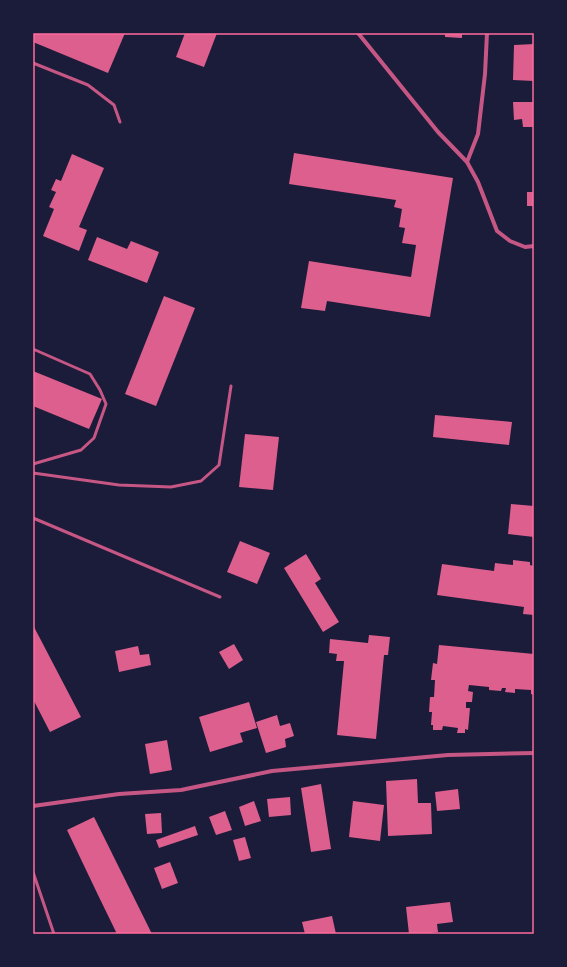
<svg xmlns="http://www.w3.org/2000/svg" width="567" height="967" font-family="'Exo 2',sans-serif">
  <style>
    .building { fill: #dd5f8e }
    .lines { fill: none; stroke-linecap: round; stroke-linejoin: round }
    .service { stroke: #c65784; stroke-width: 3 }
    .minor { stroke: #c65784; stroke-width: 4 }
    .neatline { fill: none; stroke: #ff6b9d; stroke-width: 1.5 }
  </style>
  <rect width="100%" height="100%" fill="#1b1b3a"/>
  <g class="building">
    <path d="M 33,33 L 125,33 L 108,73 L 33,42 Z"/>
    <path d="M 185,33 L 217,33 L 204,67 L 176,57 Z"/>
    <path d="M 445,33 L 462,33 L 462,38 L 445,37 Z"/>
    <path d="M 534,44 L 534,81 L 513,80 L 514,45 Z"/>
    <path d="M 513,102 L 534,102 L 533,127 L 523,127 L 522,119 L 514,120 Z"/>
    <path d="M 294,153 L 453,178 L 430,317 L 327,301 L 325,311 L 301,308 L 309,261 L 411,277 L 416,245 L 402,243 L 405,228 L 399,227 L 402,209 L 394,207 L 396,200 L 289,184 Z"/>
    <path d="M 72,154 L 104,168 L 79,227 L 87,230 L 79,251 L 43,236 L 54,209 L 49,207 L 56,192 L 51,190 L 56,179 L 61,181 Z"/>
    <rect x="527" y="192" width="7" height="14"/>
    <path d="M 97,237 L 127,249 L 131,241 L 159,252 L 147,283 L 88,260 Z"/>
    <path d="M 164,296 L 195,308 L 156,406 L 125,394 Z"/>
    <path d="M 33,371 L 102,399 L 89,429 L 33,406 Z"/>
    <path d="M 435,415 L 512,422 L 509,445 L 433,437 Z"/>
    <path d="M 245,434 L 279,437 L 273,490 L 239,487 Z"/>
    <path d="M 511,504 L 534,506 L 534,537 L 508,534 Z"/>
    <path d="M 240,541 L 270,553 L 257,584 L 227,572 Z"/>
    <path d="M 306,554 L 321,579 L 315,583 L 339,622 L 323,632 L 284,568 Z"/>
    <path d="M 513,560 L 530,562 L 530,565 L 534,566 L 534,615 L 523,614 L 524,607 L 437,595 L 442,564 L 494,571 L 495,563 L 513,565 Z"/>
    <path d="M 33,625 L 81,717 L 50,732 L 33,699 Z"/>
    <path d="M 369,635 L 390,637 L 388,655 L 384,655 L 376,739 L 337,735 L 344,661 L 336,661 L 337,654 L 329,653 L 330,639 L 368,643 Z"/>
    <path d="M 234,644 L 243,660 L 229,669 L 219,652 Z"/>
    <path d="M 439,645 L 534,654 L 534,695 L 531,694 L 531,690 L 515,689 L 515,693 L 505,692 L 506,688 L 502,688 L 501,691 L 489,690 L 489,687 L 469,685 L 468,691 L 473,692 L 472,702 L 466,702 L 466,708 L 470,708 L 468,730 L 465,729 L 465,733 L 457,733 L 458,728 L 443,726 L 442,730 L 433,730 L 433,725 L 431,725 L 432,712 L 429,712 L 430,697 L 434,697 L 435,680 L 431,680 L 433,663 L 437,664 Z"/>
    <path d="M 138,646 L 140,655 L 149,654 L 151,665 L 119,672 L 115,651 Z"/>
    <path d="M 249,702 L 257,728 L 240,733 L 243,742 L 210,752 L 199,717 Z"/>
    <path d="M 277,715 L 280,726 L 290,723 L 294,736 L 285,739 L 286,747 L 266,753 L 256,722 Z"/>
    <path d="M 167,740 L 172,770 L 150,774 L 145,744 Z"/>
    <path d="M 417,779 L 418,803 L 431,803 L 432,834 L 388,836 L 386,781 Z"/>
    <path d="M 321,784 L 331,849 L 311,852 L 301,788 Z"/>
    <path d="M 458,789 L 460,809 L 437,811 L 435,792 Z"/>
    <path d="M 290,797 L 291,815 L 269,817 L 267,799 Z"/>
    <path d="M 254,801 L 261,821 L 245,826 L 239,807 Z"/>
    <path d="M 353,801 L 384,805 L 380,841 L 349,837 Z"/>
    <path d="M 225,811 L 232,830 L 216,835 L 209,817 Z"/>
    <path d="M 161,813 L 162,833 L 147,834 L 145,814 Z"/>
    <path d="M 94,817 L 152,934 L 117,934 L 98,895 L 67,830 Z"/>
    <path d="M 195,826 L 198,835 L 159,848 L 156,840 Z"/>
    <path d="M 245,837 L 251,858 L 239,861 L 233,840 Z"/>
    <path d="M 170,862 L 178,883 L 162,889 L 154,868 Z"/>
    <path d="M 450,902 L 453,922 L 437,924 L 438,932 L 430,933 L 430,934 L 409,934 L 406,907 Z"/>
    <path d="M 332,916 L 336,934 L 305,934 L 302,922 Z"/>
  </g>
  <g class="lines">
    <g class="service">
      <path d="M 33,63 L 88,85 L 114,105 L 120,122"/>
      <path d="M 33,349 L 90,374 L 100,390 L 106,404 L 94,438 L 81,450 L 33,464"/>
      <path d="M 33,473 L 119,485 L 171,487 L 201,481 L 219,465 L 231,386"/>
      <path d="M 33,518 L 220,597"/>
      <path d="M 33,872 L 54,934"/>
    </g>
    <g class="minor">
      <path d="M 358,33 L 438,132 L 467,162 L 478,182 L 497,231 L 510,241 L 525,247 L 534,246"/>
      <path d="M 467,162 L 478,134 L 485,74 L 487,33"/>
      <path d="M 33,806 L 119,794 L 181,790 L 272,771 L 448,755 L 534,753"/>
    </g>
  </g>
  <rect width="567" height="967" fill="none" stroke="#1b1b3a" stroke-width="68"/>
  <rect x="34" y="34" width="499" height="899" class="neatline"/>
</svg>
